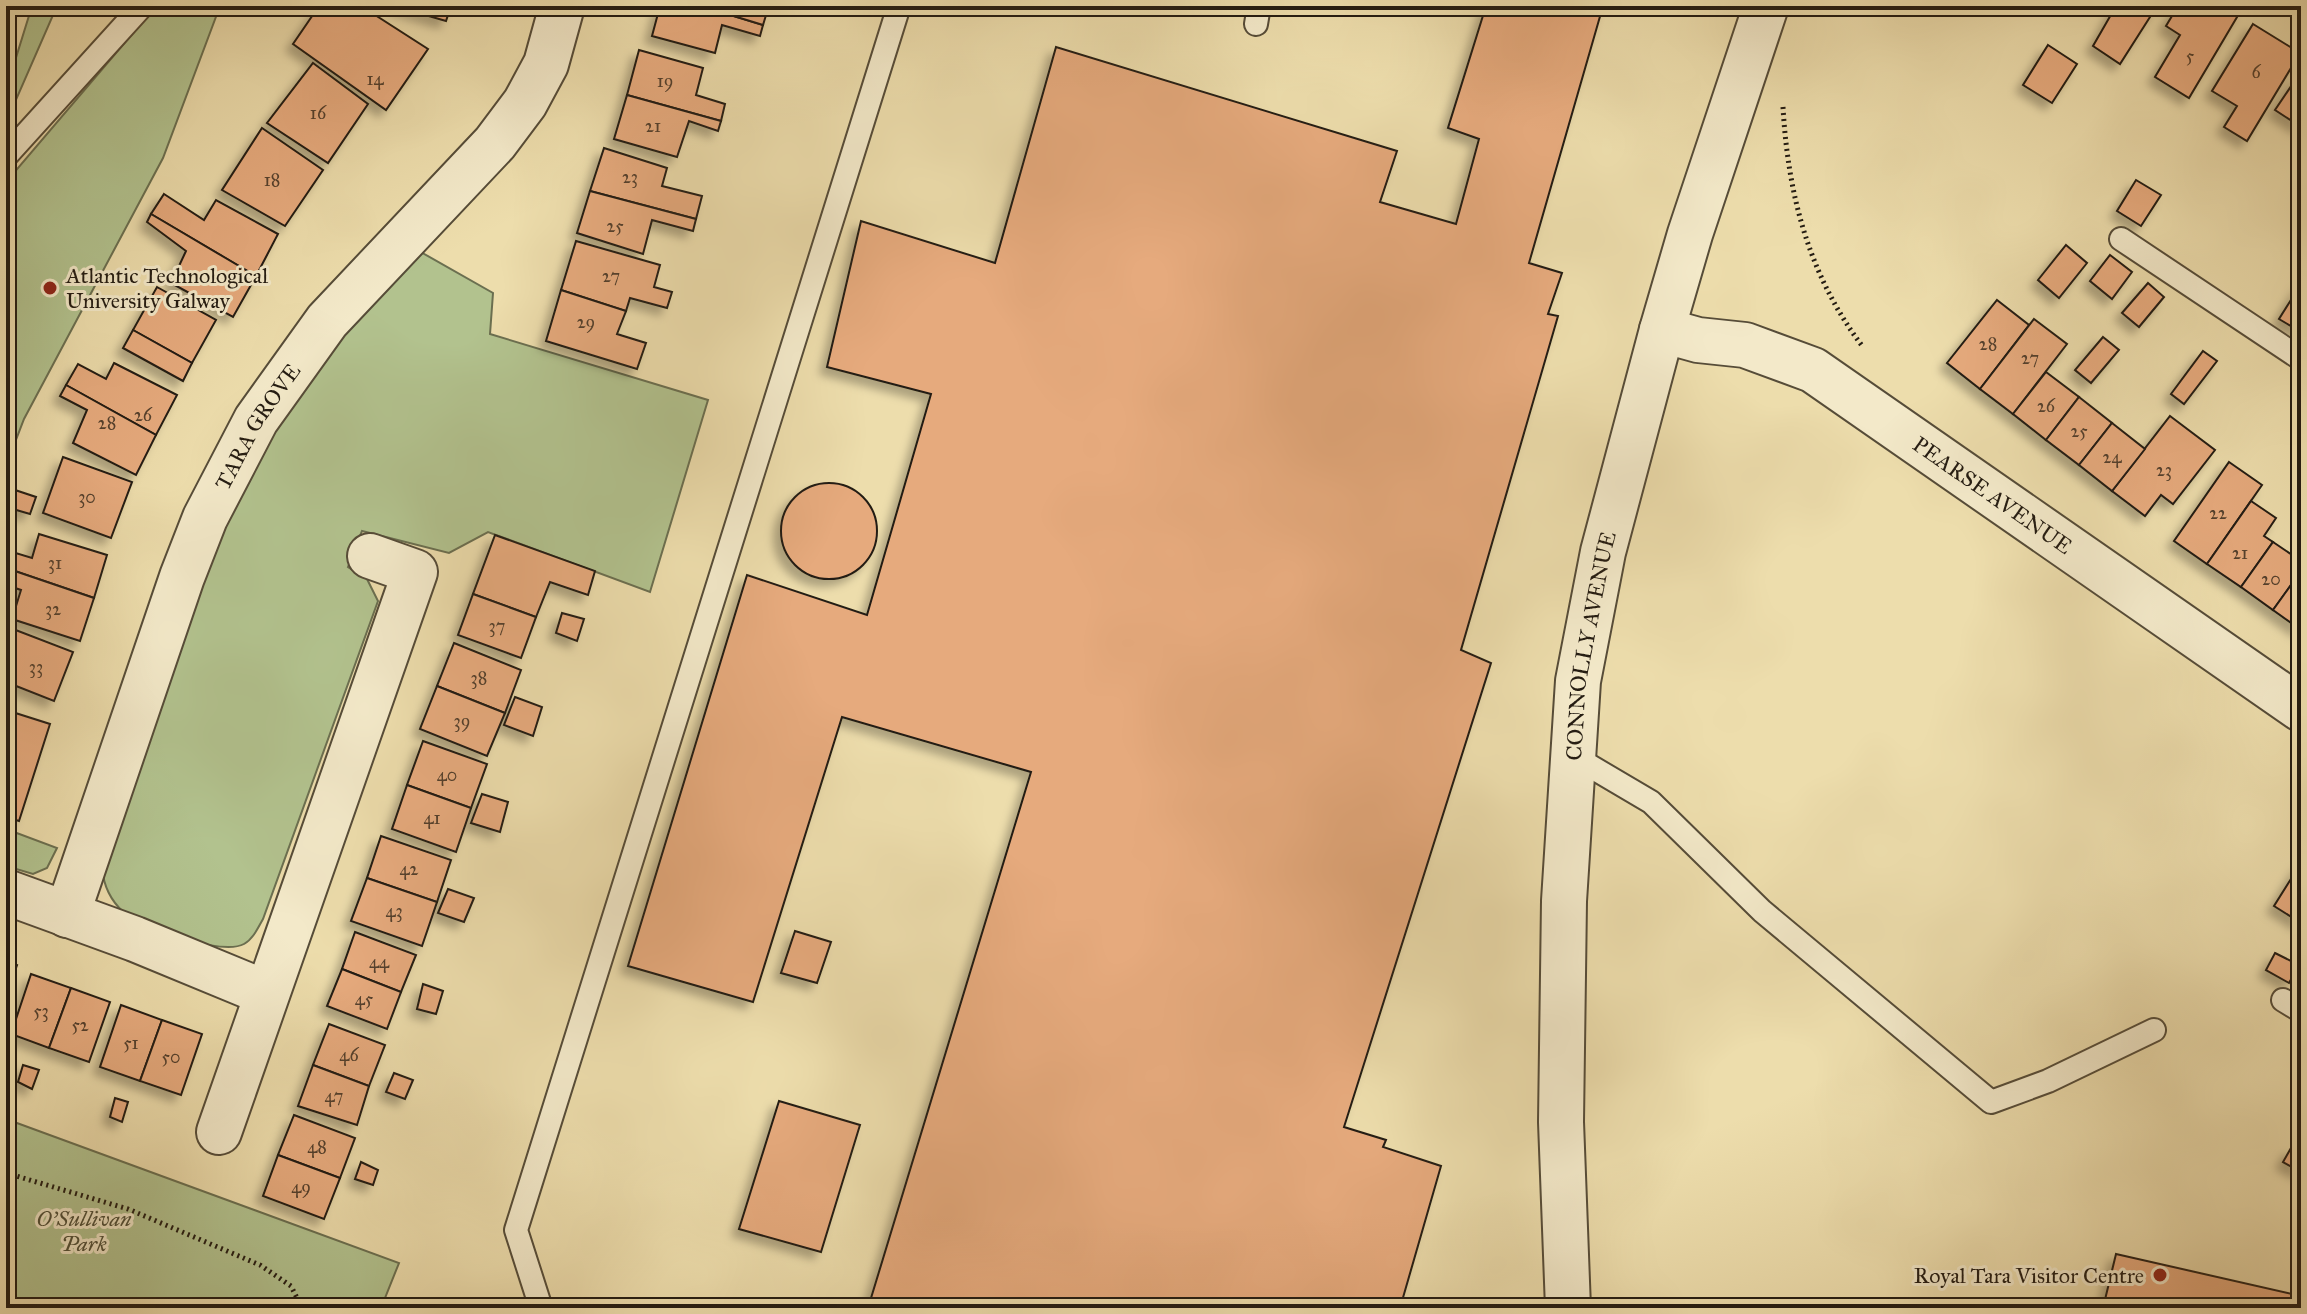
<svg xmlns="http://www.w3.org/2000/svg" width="2307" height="1314" font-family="'IM FELL Great Primer',serif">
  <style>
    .green { fill: #b2c28e; stroke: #6b6f50; stroke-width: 2 }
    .building { fill: #e6aa7d; stroke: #241c12; stroke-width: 2; filter: url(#shadow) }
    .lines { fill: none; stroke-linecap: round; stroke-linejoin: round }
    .service-casing { stroke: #564c38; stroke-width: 26 }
    .minor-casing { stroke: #564c38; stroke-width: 48 }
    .tertiary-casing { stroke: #564c38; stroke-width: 48 }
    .path { stroke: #241c12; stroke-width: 5; stroke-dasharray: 2 4; stroke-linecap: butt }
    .service { stroke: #f3e9c9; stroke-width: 22 }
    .minor { stroke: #f3e9c9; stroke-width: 44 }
    .tertiary { stroke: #f3e9c9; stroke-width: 44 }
    .poi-dot { fill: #8f2418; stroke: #f3e9c9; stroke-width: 3 }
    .labels { text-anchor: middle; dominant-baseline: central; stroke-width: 6; stroke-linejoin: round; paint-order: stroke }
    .number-label { font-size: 18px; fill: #54402d }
    .poi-label { font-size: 22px; fill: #241c12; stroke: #f3e9c9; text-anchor: start }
    .street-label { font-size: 22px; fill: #241c12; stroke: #f3e9c9 }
    .park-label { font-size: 22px; font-style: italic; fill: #4f4e37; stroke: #f3e9c9 }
  </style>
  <defs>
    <filter id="shadow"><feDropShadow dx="-7" dy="7" stdDeviation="4" flood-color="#0004"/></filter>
  </defs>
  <rect width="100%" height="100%" fill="#edddac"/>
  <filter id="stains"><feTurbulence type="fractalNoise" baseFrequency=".0025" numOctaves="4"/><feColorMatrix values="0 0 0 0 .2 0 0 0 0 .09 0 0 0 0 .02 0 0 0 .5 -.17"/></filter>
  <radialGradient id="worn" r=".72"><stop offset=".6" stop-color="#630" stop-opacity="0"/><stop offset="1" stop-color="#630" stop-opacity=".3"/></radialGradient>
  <g class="green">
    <path d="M 32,6 L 57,6 L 12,109 L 6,108 L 6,90 Z"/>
    <path d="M 156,6 L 220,6 L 163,158 L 24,419 L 6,466 L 6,182 Z"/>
    <path d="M 419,251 L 493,293 L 490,334 L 708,400 L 650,592 L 488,532 L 449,553 L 362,531 L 348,567 L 367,579 L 378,601 L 263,919 C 258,928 253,939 244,944 C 224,955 147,931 129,917 C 115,906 106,893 103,875 C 152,726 195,544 282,413 C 321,354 371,303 419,251 Z"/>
    <path d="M 6,829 L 57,848 L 47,868 L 33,874 L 6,866 Z"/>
    <path d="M 6,1119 L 399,1263 L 381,1308 L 6,1308 Z"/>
  </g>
  <g class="building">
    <path d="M 6,6 L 18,6 L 6,42 Z"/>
    <path d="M 319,6 L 334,13 L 338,6 L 361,6 L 428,49 L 386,110 L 293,44 Z"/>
    <path d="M 394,6 L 451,6 L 446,21 Z"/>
    <path d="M 660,6 L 701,6 L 763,25 L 760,36 L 722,25 L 715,53 L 652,36 Z"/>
    <path d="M 701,6 L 747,6 L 767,12 L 763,25 Z"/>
    <path d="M 1486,6 L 1603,6 L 1529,263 L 1562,273 L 1548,314 L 1558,316 L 1461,650 L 1491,663 L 1344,1127 L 1386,1140 L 1383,1147 L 1441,1166 L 1400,1308 L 868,1308 L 1031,772 L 842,717 L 753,1002 L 628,966 L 747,575 L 867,615 L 931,394 L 827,367 L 861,221 L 995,263 L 1056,47 L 1397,151 L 1380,202 L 1456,224 L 1479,139 L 1448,128 Z"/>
    <path d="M 2116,6 L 2157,6 L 2120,64 L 2093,46 Z"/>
    <path d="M 2178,6 L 2231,6 L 2240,12 L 2189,98 L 2155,77 L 2180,35 L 2166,26 Z"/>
    <path d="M 2253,24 L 2300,53 L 2247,141 L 2224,127 L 2237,106 L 2212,91 Z"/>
    <path d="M 2048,45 L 2077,64 L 2052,103 L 2023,85 Z"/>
    <path d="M 639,50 L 703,68 L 696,95 L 725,104 L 721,121 L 627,95 Z"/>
    <path d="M 313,63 L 368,104 L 328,163 L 267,123 Z"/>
    <path d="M 2298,76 L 2301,78 L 2301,127 L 2275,110 Z"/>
    <path d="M 627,95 L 721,121 L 718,131 L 689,121 L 677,157 L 614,139 Z"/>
    <path d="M 262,128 L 323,170 L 285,226 L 222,190 Z"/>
    <path d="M 604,148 L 667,168 L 662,186 L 702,196 L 696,219 L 590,191 Z"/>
    <path d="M 2136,180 L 2161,195 L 2141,226 L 2117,211 Z"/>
    <path d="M 590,191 L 696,219 L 693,231 L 652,220 L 643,254 L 577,233 Z"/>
    <path d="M 164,194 L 204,220 L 216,200 L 278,234 L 256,276 L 151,214 Z"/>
    <path d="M 151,214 L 256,276 L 233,317 L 171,283 L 186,251 L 147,222 Z"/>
    <path d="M 576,241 L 660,265 L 654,287 L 672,292 L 667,308 L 630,298 L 626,311 L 561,290 Z"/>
    <path d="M 2066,245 L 2087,263 L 2059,298 L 2038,280 Z"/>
    <path d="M 2110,255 L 2132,272 L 2112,299 L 2090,281 Z"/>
    <path d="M 2148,283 L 2164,297 L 2139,327 L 2122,313 Z"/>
    <path d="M 2301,284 L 2301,332 L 2279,319 Z"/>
    <path d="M 157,287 L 216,320 L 192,363 L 133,330 Z"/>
    <path d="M 561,290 L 626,311 L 617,334 L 646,343 L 637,369 L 546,341 Z"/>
    <path d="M 1997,300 L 2029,325 L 1980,389 L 1947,363 Z"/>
    <path d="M 2034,319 L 2067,344 L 2013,414 L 1980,389 Z"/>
    <path d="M 133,330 L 192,363 L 183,381 L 123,348 Z"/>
    <path d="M 2103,337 L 2119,350 L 2091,383 L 2075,370 Z"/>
    <path d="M 2203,351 L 2217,361 L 2184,404 L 2171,394 Z"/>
    <path d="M 114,363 L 177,395 L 156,435 L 66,385 L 78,364 L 106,379 Z"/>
    <path d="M 2046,372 L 2079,397 L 2046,440 L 2013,414 Z"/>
    <path d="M 66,385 L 156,435 L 136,475 L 73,443 L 87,410 L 60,396 Z"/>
    <path d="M 2079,397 L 2112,423 L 2079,465 L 2046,440 Z"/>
    <path d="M 2170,416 L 2215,450 L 2173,504 L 2161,495 L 2145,516 L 2112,491 Z"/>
    <path d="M 2112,423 L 2145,449 L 2112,491 L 2079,465 Z"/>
    <path d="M 63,457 L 132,482 L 111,538 L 43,513 Z"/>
    <path d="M 2229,462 L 2262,485 L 2207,564 L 2174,541 Z"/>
    <circle cx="829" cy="531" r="48"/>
    <path d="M 6,487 L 36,497 L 30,514 L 6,507 Z"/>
    <path d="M 2251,501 L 2276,518 L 2264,536 L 2273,542 L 2241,587 L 2207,564 Z"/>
    <path d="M 39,534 L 107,555 L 94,598 L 6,568 L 6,550 L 32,558 Z"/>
    <path d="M 495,535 L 595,571 L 588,595 L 550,582 L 536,617 L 473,594 Z"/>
    <path d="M 2273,542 L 2301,561 L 2301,571 L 2273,610 L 2241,587 Z"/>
    <path d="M 6,568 L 94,598 L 80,641 L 12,619 L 21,590 L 6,585 Z"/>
    <path d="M 2301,571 L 2301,630 L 2273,610 Z"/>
    <path d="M 473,594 L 536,617 L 521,658 L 458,635 Z"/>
    <path d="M 562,613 L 584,619 L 577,641 L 556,633 Z"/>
    <path d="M 13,629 L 73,652 L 54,701 L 6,682 L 6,648 Z"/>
    <path d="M 454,643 L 521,670 L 505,713 L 437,686 Z"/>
    <path d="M 437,686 L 505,713 L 487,756 L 420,729 Z"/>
    <path d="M 515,697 L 542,707 L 533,736 L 504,725 Z"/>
    <path d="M 6,710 L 50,724 L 19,821 L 6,817 Z"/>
    <path d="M 423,741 L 487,764 L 471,808 L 407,785 Z"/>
    <path d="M 407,785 L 471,808 L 456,852 L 392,829 Z"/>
    <path d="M 482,794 L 508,802 L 500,832 L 471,823 Z"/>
    <path d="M 381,836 L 451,860 L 437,902 L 367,878 Z"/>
    <path d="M 2301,863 L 2301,923 L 2274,906 Z"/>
    <path d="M 367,878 L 437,902 L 422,946 L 351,921 Z"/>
    <path d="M 448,889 L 474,898 L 464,922 L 438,913 Z"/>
    <path d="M 795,931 L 831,942 L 817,983 L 781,973 Z"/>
    <path d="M 355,932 L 416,955 L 401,992 L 342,969 Z"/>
    <path d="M 2275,953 L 2299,965 L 2289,983 L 2266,970 Z"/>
    <path d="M 6,961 L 17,965 L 6,996 Z"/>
    <path d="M 342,969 L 401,992 L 387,1029 L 327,1006 Z"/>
    <path d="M 31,974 L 71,988 L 49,1048 L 11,1034 Z"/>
    <path d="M 423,984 L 443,991 L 436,1014 L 417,1009 Z"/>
    <path d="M 71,988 L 110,1002 L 89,1062 L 49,1048 Z"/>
    <path d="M 121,1005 L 162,1020 L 140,1081 L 100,1067 Z"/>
    <path d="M 162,1020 L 202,1034 L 181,1095 L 140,1081 Z"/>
    <path d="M 329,1024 L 385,1045 L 369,1086 L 313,1065 Z"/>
    <path d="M 23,1065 L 39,1070 L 32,1089 L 18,1082 Z"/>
    <path d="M 313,1065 L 369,1086 L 357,1125 L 298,1106 Z"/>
    <path d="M 394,1073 L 413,1080 L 405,1099 L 386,1092 Z"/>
    <path d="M 115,1098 L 128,1102 L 122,1122 L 110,1117 Z"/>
    <path d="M 779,1101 L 860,1125 L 821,1252 L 739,1229 Z"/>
    <path d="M 294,1115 L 355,1138 L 340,1178 L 278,1155 Z"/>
    <path d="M 2291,1148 L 2301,1154 L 2301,1172 L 2283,1162 Z"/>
    <path d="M 278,1155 L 340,1178 L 324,1219 L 263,1196 Z"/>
    <path d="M 361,1162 L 378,1170 L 373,1185 L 355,1179 Z"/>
    <path d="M 2116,1254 L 2301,1296 L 2301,1308 L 2103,1308 Z"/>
  </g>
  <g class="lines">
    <defs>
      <g id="service">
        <path d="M 1256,24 L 1259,6"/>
        <path d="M 6,156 L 142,6"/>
        <path d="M 2121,239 L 2301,359"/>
        <path d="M 1573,756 L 1651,802 L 1762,911 L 1991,1102 L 2048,1081 L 2154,1030"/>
        <path d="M 2283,1000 L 2301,1011"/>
        <path d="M 541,1308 L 516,1230 L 899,6"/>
      </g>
      <g id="minor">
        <path id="s1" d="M 1662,330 L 1698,340 L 1745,345 L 1813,370 L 2301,709"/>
        <path d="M 6,892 L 135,939 L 266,993"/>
        <path id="s2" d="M 67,915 L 182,577 L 205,518 L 256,420 L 327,321 L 495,143 L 525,103 L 546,64 L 562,6"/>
        <path d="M 219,1132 L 415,572 L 370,556"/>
      </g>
      <g id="tertiary">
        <path id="s3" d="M 1568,1308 L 1561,1122 L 1564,901 L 1578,681 L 1603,552 L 1662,330 L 1690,234 L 1766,6"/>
      </g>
    </defs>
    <use href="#service" class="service-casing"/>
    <use href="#minor" class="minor-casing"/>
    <use href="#tertiary" class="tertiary-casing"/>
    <g class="path">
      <path d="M 1783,107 C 1788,195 1809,276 1863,347"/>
      <path d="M 6,1173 L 128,1209 L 260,1265 L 291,1286 L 302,1308"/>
    </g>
    <use href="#service" class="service"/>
    <use href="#minor" class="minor"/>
    <use href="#tertiary" class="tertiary"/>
  </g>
  <g class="poi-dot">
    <circle cx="50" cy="288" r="8"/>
    <circle cx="2160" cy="1275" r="8"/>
  </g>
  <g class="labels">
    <g class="number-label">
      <text x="2190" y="56">5</text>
      <text x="2256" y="72">6</text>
      <text x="375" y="79">14</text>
      <text x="665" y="81">19</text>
      <text x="318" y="113">16</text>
      <text x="653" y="126">21</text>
      <text x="630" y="177">23</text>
      <text x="272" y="180">18</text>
      <text x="615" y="226">25</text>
      <text x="611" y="276">27</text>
      <text x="586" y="322">29</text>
      <text x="1988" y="344">28</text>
      <text x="2030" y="358">27</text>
      <text x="2046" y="406">26</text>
      <text x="143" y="415">26</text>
      <text x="107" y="423">28</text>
      <text x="2079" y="431">25</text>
      <text x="2112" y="457">24</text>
      <text x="2164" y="470">23</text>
      <text x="87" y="497">30</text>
      <text x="2218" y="513">22</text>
      <text x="2240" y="553">21</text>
      <text x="55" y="563">31</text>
      <text x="2271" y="579">20</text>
      <text x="53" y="609">32</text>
      <text x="497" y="626">37</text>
      <text x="36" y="667">33</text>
      <text x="479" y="678">38</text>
      <text x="462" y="721">39</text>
      <text x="447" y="775">40</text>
      <text x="432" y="818">41</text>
      <text x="409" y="869">42</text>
      <text x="394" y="911">43</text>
      <text x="379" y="962">44</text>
      <text x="364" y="999">45</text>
      <text x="41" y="1011">53</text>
      <text x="80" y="1025">52</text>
      <text x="131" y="1043">51</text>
      <text x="349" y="1055">46</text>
      <text x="171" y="1057">50</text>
      <text x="334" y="1096">47</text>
      <text x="317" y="1147">48</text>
      <text x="301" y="1187">49</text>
    </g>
    <g class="poi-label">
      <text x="66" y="275">Atlantic Technological<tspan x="66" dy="25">University Galway</tspan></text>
      <text x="2144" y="1275" text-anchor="end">Royal Tara Visitor Centre</text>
    </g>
    <g class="street-label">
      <text stroke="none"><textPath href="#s2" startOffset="526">TARA GROVE</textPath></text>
      <text stroke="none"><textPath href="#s1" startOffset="376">PEARSE AVENUE</textPath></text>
      <text stroke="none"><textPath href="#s3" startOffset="664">CONNOLLY AVENUE</textPath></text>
    </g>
    <g class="park-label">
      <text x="84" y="1218">O'Sullivan<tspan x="84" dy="25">Park</tspan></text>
    </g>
  </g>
  <rect width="2307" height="1314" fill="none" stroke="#edddac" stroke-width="32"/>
  <rect x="8" y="8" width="2291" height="1298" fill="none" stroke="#241c12" stroke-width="4"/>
  <rect x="16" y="16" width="2275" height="1282" fill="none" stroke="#241c12" stroke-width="2"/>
  <rect width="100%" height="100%" filter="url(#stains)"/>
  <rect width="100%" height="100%" fill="url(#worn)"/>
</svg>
